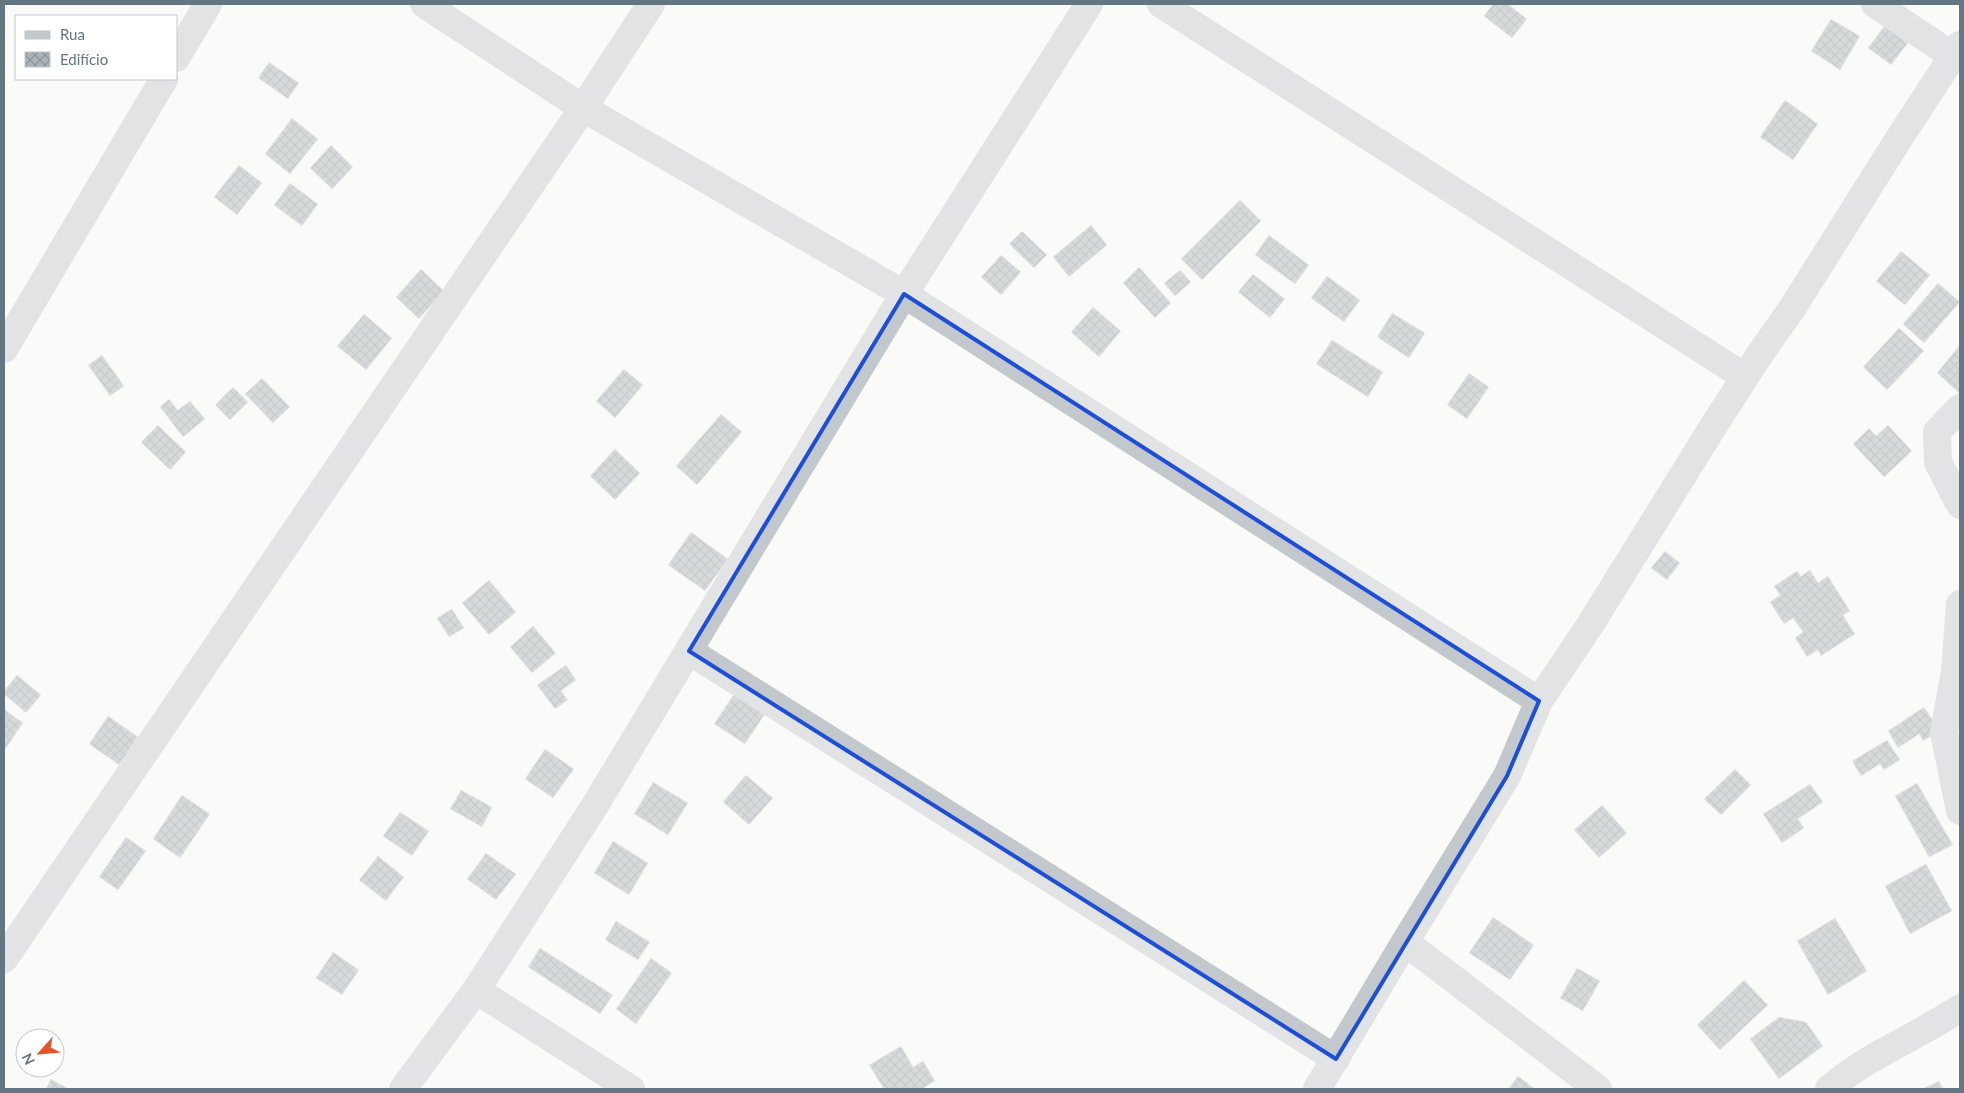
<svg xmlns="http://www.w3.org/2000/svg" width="1964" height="1093" font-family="Lato,sans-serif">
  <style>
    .building { fill: url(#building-cross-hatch); stroke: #dcdcda }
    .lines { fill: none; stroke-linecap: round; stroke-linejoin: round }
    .street { stroke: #c3c8cc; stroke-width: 28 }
    .marked { fill: none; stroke: #1d4ed8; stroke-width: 4; stroke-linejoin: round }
  </style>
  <defs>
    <pattern id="building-cross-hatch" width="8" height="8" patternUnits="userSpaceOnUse" patternTransform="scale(1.25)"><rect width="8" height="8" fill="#aab3b9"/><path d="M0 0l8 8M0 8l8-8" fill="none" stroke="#8e969c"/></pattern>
  </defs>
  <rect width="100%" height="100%" fill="#fafaf8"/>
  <g class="building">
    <path d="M 1493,4 L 1508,4 L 1527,19 L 1512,38 L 1484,16 Z"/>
    <path d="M 1831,19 L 1860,36 L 1840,70 L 1811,51 Z"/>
    <path d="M 1885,25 L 1908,43 L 1891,65 L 1868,48 Z"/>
    <path d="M 269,62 L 299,83 L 288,99 L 258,78 Z"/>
    <path d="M 1785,100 L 1818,124 L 1793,160 L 1760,137 Z"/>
    <path d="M 292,118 L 318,139 L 290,174 L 265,154 Z"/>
    <path d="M 331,145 L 353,167 L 332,189 L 310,168 Z"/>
    <path d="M 239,165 L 262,183 L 237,215 L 214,197 Z"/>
    <path d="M 290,183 L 318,204 L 302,226 L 274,205 Z"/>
    <path d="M 1240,200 L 1261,221 L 1202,280 L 1181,259 Z"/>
    <path d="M 1091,225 L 1107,245 L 1069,277 L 1053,257 Z"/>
    <path d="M 1022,231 L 1047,255 L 1034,268 L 1009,244 Z"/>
    <path d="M 1269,235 L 1309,265 L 1295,284 L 1255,255 Z"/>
    <path d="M 1901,251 L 1930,275 L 1905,305 L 1876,281 Z"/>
    <path d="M 1001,255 L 1021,272 L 1001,295 L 981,277 Z"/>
    <path d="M 1139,267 L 1171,303 L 1155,318 L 1123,283 Z"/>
    <path d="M 421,269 L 444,291 L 419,319 L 396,297 Z"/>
    <path d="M 1180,270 L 1191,282 L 1175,296 L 1164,283 Z"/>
    <path d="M 1253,274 L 1285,299 L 1270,318 L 1238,292 Z"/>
    <path d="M 1327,276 L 1360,300 L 1344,322 L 1311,298 Z"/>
    <path d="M 1938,283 L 1960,302 L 1924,343 L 1903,324 Z"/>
    <path d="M 1093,307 L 1121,331 L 1099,357 L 1071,332 Z"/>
    <path d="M 1392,313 L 1425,333 L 1409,358 L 1377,337 Z"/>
    <path d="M 364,314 L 392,338 L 366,370 L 337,346 Z"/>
    <path d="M 1899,328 L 1924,351 L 1887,390 L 1863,367 Z"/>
    <path d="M 1332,340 L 1383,372 L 1368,397 L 1316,364 Z"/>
    <path d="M 1959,346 L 1960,392 L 1959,393 L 1937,373 Z"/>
    <path d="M 102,355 L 124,386 L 110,396 L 88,365 Z"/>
    <path d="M 624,369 L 643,385 L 615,418 L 596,401 Z"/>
    <path d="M 1469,373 L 1489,387 L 1467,419 L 1447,405 Z"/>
    <path d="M 262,378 L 290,407 L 273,423 L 245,394 Z"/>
    <path d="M 233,387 L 248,402 L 230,420 L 215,405 Z"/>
    <path d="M 169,399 L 178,410 L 190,401 L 205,419 L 183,437 L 160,407 Z"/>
    <path d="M 721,414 L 742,432 L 697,485 L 676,466 Z"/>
    <path d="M 158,425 L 186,452 L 170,470 L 141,442 Z"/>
    <path d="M 1888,425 L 1912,451 L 1884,477 L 1853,444 L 1869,428 L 1876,436 Z"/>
    <path d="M 615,449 L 640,473 L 615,500 L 590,476 Z"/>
    <path d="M 691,532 L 728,559 L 705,591 L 668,565 Z"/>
    <path d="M 1665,551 L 1680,563 L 1667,580 L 1651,568 Z"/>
    <path d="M 1810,570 L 1818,583 L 1828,576 L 1850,611 L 1843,615 L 1855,634 L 1821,656 L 1818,650 L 1807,657 L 1795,638 L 1803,632 L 1793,618 L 1784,624 L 1770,602 L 1780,595 L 1774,586 L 1797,571 L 1801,576 Z"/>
    <path d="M 489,580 L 516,612 L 489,635 L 462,603 Z"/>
    <path d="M 452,609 L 464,628 L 449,637 L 437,618 Z"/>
    <path d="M 533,626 L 556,653 L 532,673 L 510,647 Z"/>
    <path d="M 566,665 L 576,680 L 561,691 L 568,700 L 555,709 L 537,685 Z"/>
    <path d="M 17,675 L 41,695 L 26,713 L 4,694 L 4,691 Z"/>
    <path d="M 734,694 L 765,714 L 745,744 L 714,724 Z"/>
    <path d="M 1924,707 L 1940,731 L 1923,741 L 1919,734 L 1898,748 L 1888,731 Z"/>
    <path d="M 4,709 L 23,723 L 4,751 Z"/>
    <path d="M 108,716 L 138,737 L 119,765 L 89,744 Z"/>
    <path d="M 1887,740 L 1900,760 L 1884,770 L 1880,764 L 1861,776 L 1852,761 Z"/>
    <path d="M 545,749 L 574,769 L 553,798 L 525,779 Z"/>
    <path d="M 1735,769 L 1751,785 L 1721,815 L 1704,799 Z"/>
    <path d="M 746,775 L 773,798 L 749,825 L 723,802 Z"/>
    <path d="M 653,782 L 688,803 L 668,835 L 634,814 Z"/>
    <path d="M 1917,783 L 1953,845 L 1929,857 L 1895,796 Z"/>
    <path d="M 1810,784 L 1823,802 L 1798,819 L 1804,828 L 1782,843 L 1763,814 Z"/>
    <path d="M 461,790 L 492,807 L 482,827 L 450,809 Z"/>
    <path d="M 182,795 L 210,814 L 180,858 L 153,839 Z"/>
    <path d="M 1602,805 L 1627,833 L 1599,858 L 1574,830 Z"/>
    <path d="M 400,812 L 429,831 L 412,856 L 383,836 Z"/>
    <path d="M 126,837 L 146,851 L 118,890 L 99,877 Z"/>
    <path d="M 613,841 L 648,863 L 629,895 L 594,873 Z"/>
    <path d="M 486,853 L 516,874 L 496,900 L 467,879 Z"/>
    <path d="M 378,856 L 404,877 L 386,901 L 359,880 Z"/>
    <path d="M 1926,864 L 1952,911 L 1910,934 L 1885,886 Z"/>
    <path d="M 1493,917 L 1534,945 L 1510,980 L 1469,953 Z"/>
    <path d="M 1835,918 L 1867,971 L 1828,995 L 1797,941 Z"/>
    <path d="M 616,921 L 650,942 L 638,960 L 605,940 Z"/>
    <path d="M 540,948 L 613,995 L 600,1014 L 528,967 Z"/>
    <path d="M 333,952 L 359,970 L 342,995 L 316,978 Z"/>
    <path d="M 651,958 L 672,973 L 636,1024 L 616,1009 Z"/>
    <path d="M 1577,968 L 1600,981 L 1583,1011 L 1560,998 Z"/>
    <path d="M 1744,980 L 1768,1005 L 1720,1050 L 1697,1025 Z"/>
    <path d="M 1779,1017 L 1806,1022 L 1823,1046 L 1779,1079 L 1750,1039 Z"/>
    <path d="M 901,1046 L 913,1067 L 923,1061 L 935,1081 L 922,1089 L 884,1089 L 869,1065 Z"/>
    <path d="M 1518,1076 L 1535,1089 L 1508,1089 Z"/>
    <path d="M 51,1079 L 69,1089 L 46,1089 Z"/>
    <path d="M 1939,1081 L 1943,1089 L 1922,1089 Z"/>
  </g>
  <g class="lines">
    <g class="street">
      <path d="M 424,4 L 583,108 L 904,294 L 1539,701"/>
      <path d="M 1161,4 L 1745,377"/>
      <path d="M 1875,4 L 1953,56"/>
      <path d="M 176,58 L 208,4"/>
      <path d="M 4,349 L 164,79"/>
      <path d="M 1960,408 L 1937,432 L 1938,462 L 1960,505"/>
      <path d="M 1960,604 L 1955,672 L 1944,732 L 1960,811"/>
      <path d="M 689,651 L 1336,1059"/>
      <path d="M 1405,942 L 1598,1089"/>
      <path d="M 4,959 L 583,108 L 651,4"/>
      <path d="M 476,990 L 631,1089"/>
      <path d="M 403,1089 L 476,990 L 594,807 L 904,294 L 1089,4"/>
      <path d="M 1317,1089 L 1405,942 L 1507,776 L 1539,701 L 1590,625 L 1716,422 L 1758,357 L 1793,307 L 1898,140 L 1960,45"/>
      <path d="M 1829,1089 C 1867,1055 1918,1037 1960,1008"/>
    </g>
  </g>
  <path d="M0 0H1964V1093H0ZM 904,294 L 1539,701 L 1507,776 L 1336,1059 L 689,651 Z" fill="#fafaf8" fill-opacity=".55" fill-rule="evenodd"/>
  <path class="marked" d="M 904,294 L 1539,701 L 1507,776 L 1336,1059 L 689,651 Z"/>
  <rect width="1964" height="1093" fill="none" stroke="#657683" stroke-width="10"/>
  <rect x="15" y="15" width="162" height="65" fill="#ffffff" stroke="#c1c8cd"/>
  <rect x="25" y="31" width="25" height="8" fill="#c3c8cc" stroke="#c1c8cd"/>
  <text x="60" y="40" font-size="15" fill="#657683">Rua</text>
  <rect x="25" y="52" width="25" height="15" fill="url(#building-cross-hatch)" stroke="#c1c8cd"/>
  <text x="60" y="65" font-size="15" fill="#657683">Edifício</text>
  <g transform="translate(40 1053) rotate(243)"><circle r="24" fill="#ffffff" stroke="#c1c8cd"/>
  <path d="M0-4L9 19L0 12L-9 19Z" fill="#e4572e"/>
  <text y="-8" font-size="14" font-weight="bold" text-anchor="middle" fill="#657683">N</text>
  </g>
</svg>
